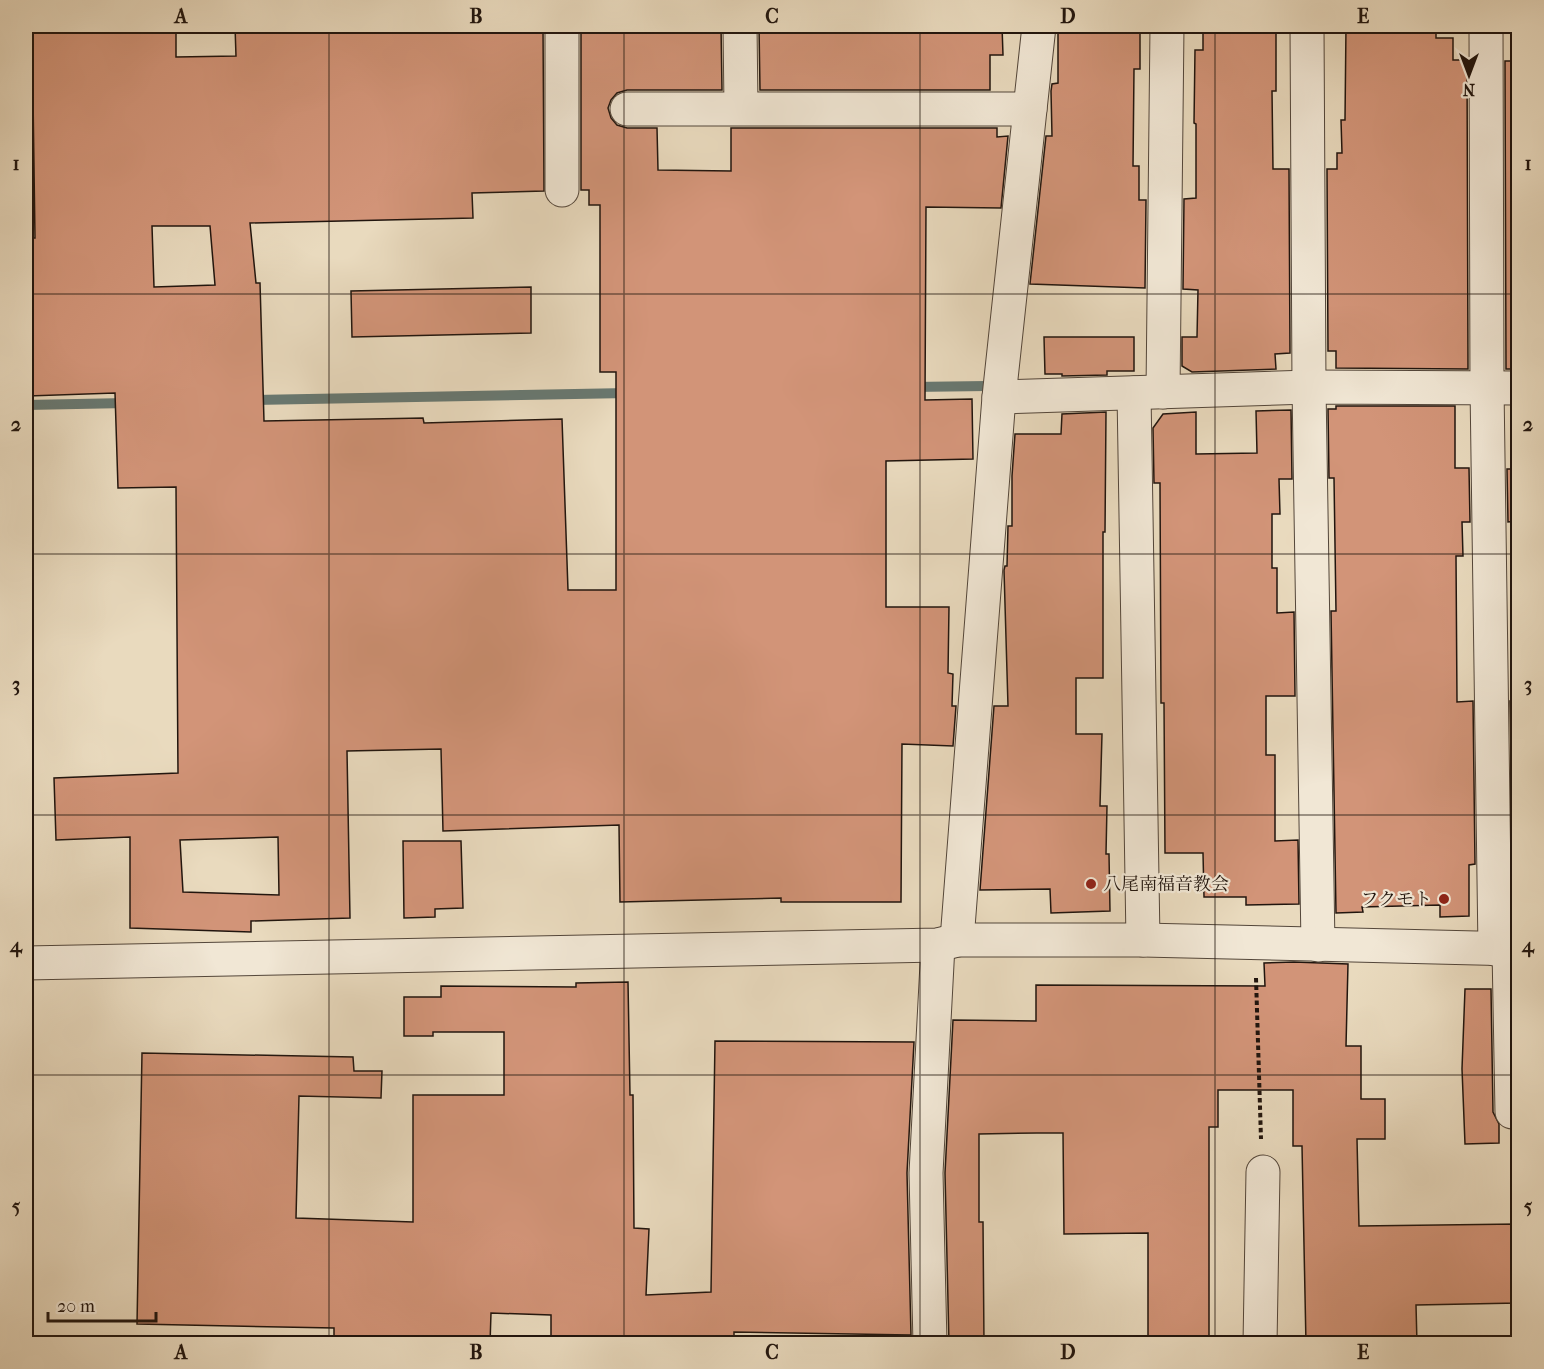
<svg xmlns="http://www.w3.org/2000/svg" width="1544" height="1369" font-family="'IM FELL French Canon','Noto Serif JP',serif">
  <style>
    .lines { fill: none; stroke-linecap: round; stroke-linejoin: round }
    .stream { stroke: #687871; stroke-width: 10 }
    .building { fill: #d29478; stroke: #21150e; stroke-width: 1.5; fill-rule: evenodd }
    .minor-casing { stroke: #53463a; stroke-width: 35 }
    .path { stroke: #21150e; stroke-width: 4; stroke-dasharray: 4.5 3; stroke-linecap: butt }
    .minor { stroke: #f1e7d5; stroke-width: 33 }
    .grid { fill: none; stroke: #21150e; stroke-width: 1.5; stroke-opacity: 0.55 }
    .poi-dot { fill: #8f2418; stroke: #f1e7d5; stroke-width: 2 }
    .labels { text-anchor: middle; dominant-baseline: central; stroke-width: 4.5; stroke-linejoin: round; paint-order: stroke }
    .poi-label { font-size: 18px; fill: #21150e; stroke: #f1e7d5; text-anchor: start }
    .neatline { fill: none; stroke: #21150e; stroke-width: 2 }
    .grid-label { font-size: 20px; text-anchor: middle; font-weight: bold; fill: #21150e }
  </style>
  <rect width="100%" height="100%" fill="#e9dabe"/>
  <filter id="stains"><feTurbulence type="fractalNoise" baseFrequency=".00333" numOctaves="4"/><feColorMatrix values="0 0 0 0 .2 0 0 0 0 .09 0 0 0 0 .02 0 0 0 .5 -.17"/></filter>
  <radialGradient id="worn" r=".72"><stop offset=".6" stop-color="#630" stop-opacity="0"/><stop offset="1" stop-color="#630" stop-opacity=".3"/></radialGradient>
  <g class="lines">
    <g class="stream">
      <path d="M 911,387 L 987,386"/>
      <path d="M 251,400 L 628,393"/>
      <path d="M 26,405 L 127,403"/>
    </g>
  </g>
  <g class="building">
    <path d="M 32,26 L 176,26 L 176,57 L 236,56 L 235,26 L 543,26 L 544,191 L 472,193 L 473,218 L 250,223 L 256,283 L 260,283 L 264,421 L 423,418 L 424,423 L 562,419 L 568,590 L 616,590 L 616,372 L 600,372 L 600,205 L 589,205 L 589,190 L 581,190 L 581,26 L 721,26 L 722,90 L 627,90 L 617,93 L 611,100 L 608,108 L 611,118 L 617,125 L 627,128 L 657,128 L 658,170 L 731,171 L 731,128 L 997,128 L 997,137 L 1008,136 L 1001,208 L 926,207 L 925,400 L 972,399 L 973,459 L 886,461 L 886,607 L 949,607 L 948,673 L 953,674 L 952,706 L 956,706 L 953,746 L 902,744 L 901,902 L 781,902 L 781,898 L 620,902 L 619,825 L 443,831 L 441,749 L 347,751 L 350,918 L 251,921 L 251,932 L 130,928 L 130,837 L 56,840 L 54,778 L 178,773 L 176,487 L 118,488 L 115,393 L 28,396 L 26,291 L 33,291 L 32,238 L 35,238 ZM 152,226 L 210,226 L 215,285 L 154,287 ZM 278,837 L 279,895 L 183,892 L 180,840 Z"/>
    <path d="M 759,26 L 1002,26 L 1003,55 L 990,55 L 990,90 L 760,90 Z"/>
    <path d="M 1058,26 L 1140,26 L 1140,69 L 1134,69 L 1133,166 L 1139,166 L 1139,200 L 1146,200 L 1145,288 L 1030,284 L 1046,136 L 1052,136 L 1051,91 L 1052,84 L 1058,83 Z"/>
    <path d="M 1237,26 L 1276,26 L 1276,91 L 1272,91 L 1273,169 L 1289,169 L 1290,353 L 1275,354 L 1276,369 L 1192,372 L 1182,366 L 1182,337 L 1197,337 L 1198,290 L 1183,289 L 1184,199 L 1196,198 L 1196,124 L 1194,123 L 1195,50 L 1203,50 L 1203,31 L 1237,31 Z"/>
    <path d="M 1346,26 L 1436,26 L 1436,38 L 1453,38 L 1453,60 L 1467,60 L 1468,369 L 1336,368 L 1336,351 L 1328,351 L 1327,169 L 1337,169 L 1337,153 L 1342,153 L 1341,120 L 1345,120 Z"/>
    <path d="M 1505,61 L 1518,61 L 1518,369 L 1506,369 Z"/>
    <path d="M 531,287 L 531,333 L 352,337 L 351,291 Z"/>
    <path d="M 1044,337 L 1134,337 L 1134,371 L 1107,371 L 1107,375 L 1062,376 L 1062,374 L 1045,374 Z"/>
    <path d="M 1336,406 L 1455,406 L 1455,468 L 1469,468 L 1470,522 L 1462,522 L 1463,556 L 1456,556 L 1457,702 L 1473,701 L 1475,864 L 1469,865 L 1469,916 L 1440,917 L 1440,905 L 1362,907 L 1363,912 L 1336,913 L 1331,611 L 1336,611 L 1334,478 L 1329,478 L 1328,409 L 1336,409 Z"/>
    <path d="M 1291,410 L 1292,479 L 1279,479 L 1280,514 L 1272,514 L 1272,568 L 1277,568 L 1277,613 L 1294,612 L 1295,696 L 1266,696 L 1266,755 L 1275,755 L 1275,841 L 1298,840 L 1299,904 L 1246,905 L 1246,897 L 1204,897 L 1203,853 L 1165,853 L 1164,703 L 1161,703 L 1160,483 L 1154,483 L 1153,428 L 1163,414 L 1196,412 L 1196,454 L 1257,453 L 1256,411 Z"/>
    <path d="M 1106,412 L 1105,532 L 1103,532 L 1103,678 L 1076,678 L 1076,734 L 1102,734 L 1100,806 L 1107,806 L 1106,854 L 1109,854 L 1110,911 L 1051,913 L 1050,889 L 980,890 L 994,706 L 1008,706 L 1004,570 L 1005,566 L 1007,566 L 1008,526 L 1012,526 L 1012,476 L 1015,434 L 1061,434 L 1062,414 Z"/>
    <path d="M 1507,469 L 1518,469 L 1518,521 L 1508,522 Z"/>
    <path d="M 1518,700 L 1518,864 L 1513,864 L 1510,701 Z"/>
    <path d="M 403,841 L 461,841 L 463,908 L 435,909 L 435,917 L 404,918 Z"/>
    <path d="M 1294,962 L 1348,964 L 1346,1046 L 1361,1046 L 1361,1099 L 1385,1099 L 1385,1139 L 1357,1139 L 1359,1226 L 1518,1224 L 1518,1303 L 1416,1305 L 1417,1344 L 1306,1344 L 1302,1146 L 1293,1146 L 1293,1090 L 1218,1090 L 1218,1127 L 1209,1127 L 1209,1344 L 1148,1344 L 1148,1233 L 1064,1234 L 1063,1133 L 1037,1133 L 979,1134 L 979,1222 L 983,1222 L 984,1344 L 949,1344 L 945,1173 L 953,1020 L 1036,1021 L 1036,985 L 1265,986 L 1264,963 Z"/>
    <path d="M 628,982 L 630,1095 L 633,1095 L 634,1228 L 649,1229 L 646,1295 L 711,1292 L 715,1041 L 914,1042 L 907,1173 L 911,1335 L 734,1332 L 734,1344 L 551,1344 L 551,1315 L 491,1313 L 490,1344 L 334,1344 L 334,1328 L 137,1324 L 142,1053 L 353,1057 L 354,1071 L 382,1071 L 381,1098 L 299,1096 L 296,1218 L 413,1222 L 413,1095 L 504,1095 L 504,1032 L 433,1032 L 433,1036 L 404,1036 L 404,997 L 441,997 L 441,986 L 576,987 L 576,983 Z"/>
    <path d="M 1465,989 L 1491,989 L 1493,1112 L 1499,1124 L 1499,1143 L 1465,1144 L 1462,1069 Z"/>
  </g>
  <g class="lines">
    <defs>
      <g id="minor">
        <path d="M 562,26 L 562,190"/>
        <path d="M 740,26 L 741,107"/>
        <path d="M 1307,26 L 1309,387 L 1318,945"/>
        <path d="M 1486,26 L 1487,387 L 1495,949"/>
        <path d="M 627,109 L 1030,109"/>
        <path d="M 1163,392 L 1167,26"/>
        <path d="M 1134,393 L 1143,940"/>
        <path d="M 999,397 L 1309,387 L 1518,388"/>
        <path d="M 957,940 L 999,397 L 1039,26"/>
        <path d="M 1509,949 L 1512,1112"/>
        <path d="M 26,963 L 938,945 L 957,940 L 1143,940 L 1518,949"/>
        <path d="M 930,1344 L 926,1173 L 938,945"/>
        <path d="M 1260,1344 L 1263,1172"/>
      </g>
    </defs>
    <use href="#minor" class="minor-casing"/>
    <path class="path" d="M 1256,978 L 1261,1139"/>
    <use href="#minor" class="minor"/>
  </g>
  <path class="grid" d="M 329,26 L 329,1344M 624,26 L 624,1344M 920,26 L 920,1344M 1215,26 L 1215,1344M 26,294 L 1518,294M 26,554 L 1518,554M 26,815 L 1518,815M 26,1075 L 1518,1075"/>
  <g class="poi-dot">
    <circle cx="1091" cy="884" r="6"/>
    <circle cx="1444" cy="899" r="6"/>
  </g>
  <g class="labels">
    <g class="poi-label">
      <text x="1103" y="884">八尾南福音教会</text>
      <text x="1432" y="899" text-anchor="end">フクモト</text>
    </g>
  </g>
  <rect width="1544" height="1369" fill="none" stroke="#e9dabe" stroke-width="66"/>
  <g transform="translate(1469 75) rotate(180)" stroke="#f1e7d5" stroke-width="4.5" paint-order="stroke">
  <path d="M0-4.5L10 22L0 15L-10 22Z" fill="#21150e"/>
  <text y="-9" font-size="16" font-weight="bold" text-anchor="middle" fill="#21150e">N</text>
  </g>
  <path d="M48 1312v9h108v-9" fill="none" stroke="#21150e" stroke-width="3"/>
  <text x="57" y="1312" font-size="18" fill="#21150e" stroke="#f1e7d5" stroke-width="4.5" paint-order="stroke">20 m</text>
  <rect x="33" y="33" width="1478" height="1303" class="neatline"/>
  <g class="grid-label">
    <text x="181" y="23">A</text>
    <text x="476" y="23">B</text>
    <text x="772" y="23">C</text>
    <text x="1068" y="23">D</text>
    <text x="1363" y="23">E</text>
    <text x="16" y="170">1</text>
    <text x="1528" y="170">1</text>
    <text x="16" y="431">2</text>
    <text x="1528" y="431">2</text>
    <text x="16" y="691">3</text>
    <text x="1528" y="691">3</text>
    <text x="16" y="952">4</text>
    <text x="1528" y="952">4</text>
    <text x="16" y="1213">5</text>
    <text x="1528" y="1213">5</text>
    <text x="181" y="1359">A</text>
    <text x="476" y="1359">B</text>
    <text x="772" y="1359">C</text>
    <text x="1068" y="1359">D</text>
    <text x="1363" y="1359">E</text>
  </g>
  <rect width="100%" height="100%" filter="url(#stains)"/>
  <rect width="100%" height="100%" fill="url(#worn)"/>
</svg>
